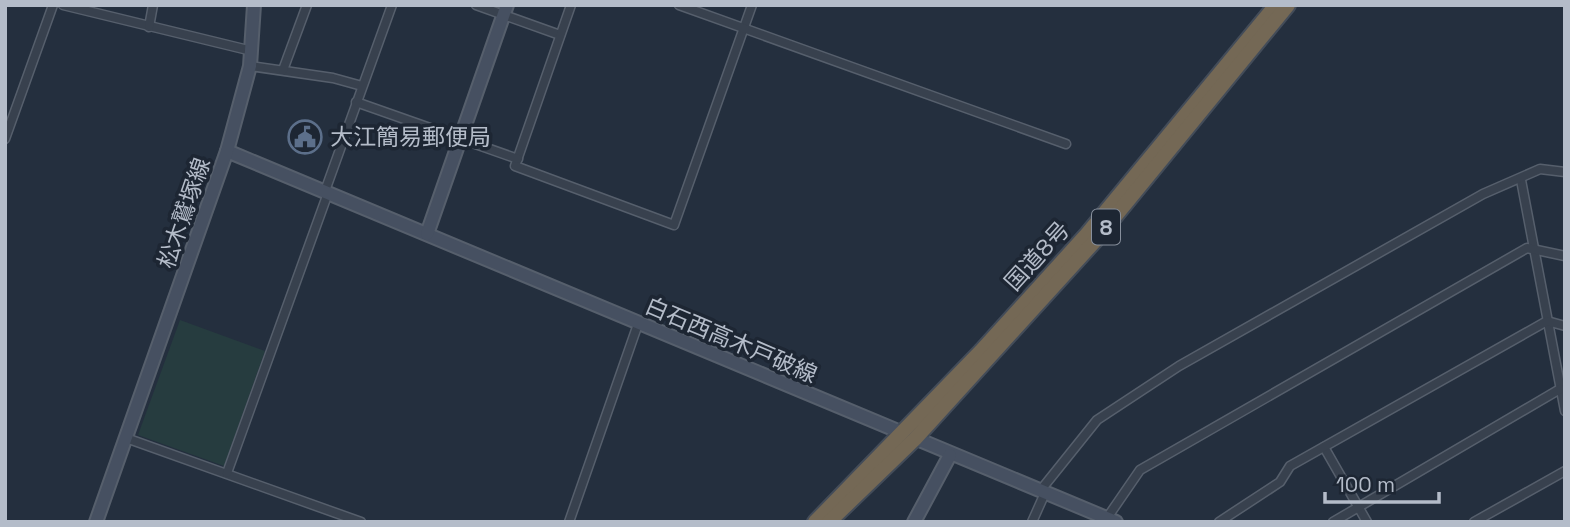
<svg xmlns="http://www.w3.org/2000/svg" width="1570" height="527" font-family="'Space Grotesk','Noto Sans JP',sans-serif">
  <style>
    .green { fill: #263c3f }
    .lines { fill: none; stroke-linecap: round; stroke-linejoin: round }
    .street-casing { stroke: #565f6c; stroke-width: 11 }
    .secondary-casing { stroke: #565f6c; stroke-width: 16 }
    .highway-casing { stroke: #434c59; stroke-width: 18 }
    .street { stroke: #38414e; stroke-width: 8 }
    .secondary { stroke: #465061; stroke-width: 12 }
    .highway { stroke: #746855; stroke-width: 14 }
    .labels { text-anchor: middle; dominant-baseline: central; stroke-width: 7; stroke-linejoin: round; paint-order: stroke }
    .shield { fill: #1d2633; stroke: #878f9c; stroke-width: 2 }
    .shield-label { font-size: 21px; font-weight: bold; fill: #b4bcc9 }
    .poi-label { font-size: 23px; fill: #b4bcc9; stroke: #1d2633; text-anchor: start }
    .street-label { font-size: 23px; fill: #b4bcc9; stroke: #1d2633 }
  </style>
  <rect width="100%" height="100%" fill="#242f3e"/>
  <path class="green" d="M 180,320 L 265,351 L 224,466 L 138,435 Z"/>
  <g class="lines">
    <defs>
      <g id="street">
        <path d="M 63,5 L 248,50"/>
        <path d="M 476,5 L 560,35"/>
        <path d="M 571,5 L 515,166 L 674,225 L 752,5"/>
        <path d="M 679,5 L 1066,144"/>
        <path d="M 149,27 L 153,5"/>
        <path d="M 250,66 L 333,78 L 362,86"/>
        <path d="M 283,70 L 307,5"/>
        <path d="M 356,102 L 518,159"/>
        <path d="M 5,139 L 53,5"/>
        <path d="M 1521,180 L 1565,411"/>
        <path d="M 325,191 L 392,5"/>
        <path d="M 126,438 L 361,522"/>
        <path d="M 1324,447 L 1367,522"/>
        <path d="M 227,473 L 328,193"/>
        <path d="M 1040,491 L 1097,420 L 1179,366 L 1483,194 L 1540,169 L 1565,172"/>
        <path d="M 1107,518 L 1140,470 L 1527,248 L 1565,256"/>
        <path d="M 569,522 L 638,324"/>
        <path d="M 1032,522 L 1045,493"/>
        <path d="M 1219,522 L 1280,482 L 1290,466 L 1547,321 L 1565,326"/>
        <path d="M 1333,522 L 1560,389"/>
        <path d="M 1474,522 L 1565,471"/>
      </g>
      <g id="secondary">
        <path d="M 227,151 L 1116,522"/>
        <path d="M 427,234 L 507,5"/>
        <path d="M 96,522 L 227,151 L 250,66 L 254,5"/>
        <path d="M 914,522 L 950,455"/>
      </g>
      <g id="highway">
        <path d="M 815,522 L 981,351 L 1087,234 L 1276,5"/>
        <path d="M 829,522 L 915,439 L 1095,241 L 1288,5"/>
      </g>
    </defs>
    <use href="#street" class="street-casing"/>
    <use href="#secondary" class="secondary-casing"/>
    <use href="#highway" class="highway-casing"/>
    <use href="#street" class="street"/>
    <use href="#secondary" class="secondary"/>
    <use href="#highway" class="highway"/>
  </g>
  <defs>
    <symbol id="civic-ring" viewBox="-11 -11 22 22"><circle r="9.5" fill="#1d2633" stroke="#5c6f8a" stroke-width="1.5"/><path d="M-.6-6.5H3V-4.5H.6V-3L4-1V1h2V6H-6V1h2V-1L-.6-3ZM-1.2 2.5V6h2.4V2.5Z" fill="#5c6f8a"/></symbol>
  </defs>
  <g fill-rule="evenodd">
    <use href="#civic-ring" x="286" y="118" width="38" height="38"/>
  </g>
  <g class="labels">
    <rect class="shield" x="1092" y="209.5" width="28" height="35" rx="5"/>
    <g class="shield-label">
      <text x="1106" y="227">8</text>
    </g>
    <g class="poi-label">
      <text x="330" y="137">大江簡易郵便局</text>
    </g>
    <g class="street-label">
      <text transform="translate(184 213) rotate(-71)">松木鷲塚線</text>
      <text transform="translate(1037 256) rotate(-48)">国道8号</text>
      <text transform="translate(731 340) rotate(23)">白石西高木戸破線</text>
    </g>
  </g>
  <rect width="1570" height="527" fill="none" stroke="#b4bcc9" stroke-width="14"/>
  <path d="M1325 492v10h114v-10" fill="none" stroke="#b4bcc9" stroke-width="3.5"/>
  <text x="1336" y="492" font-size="21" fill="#b4bcc9" stroke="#1d2633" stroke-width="5" paint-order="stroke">100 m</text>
</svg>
